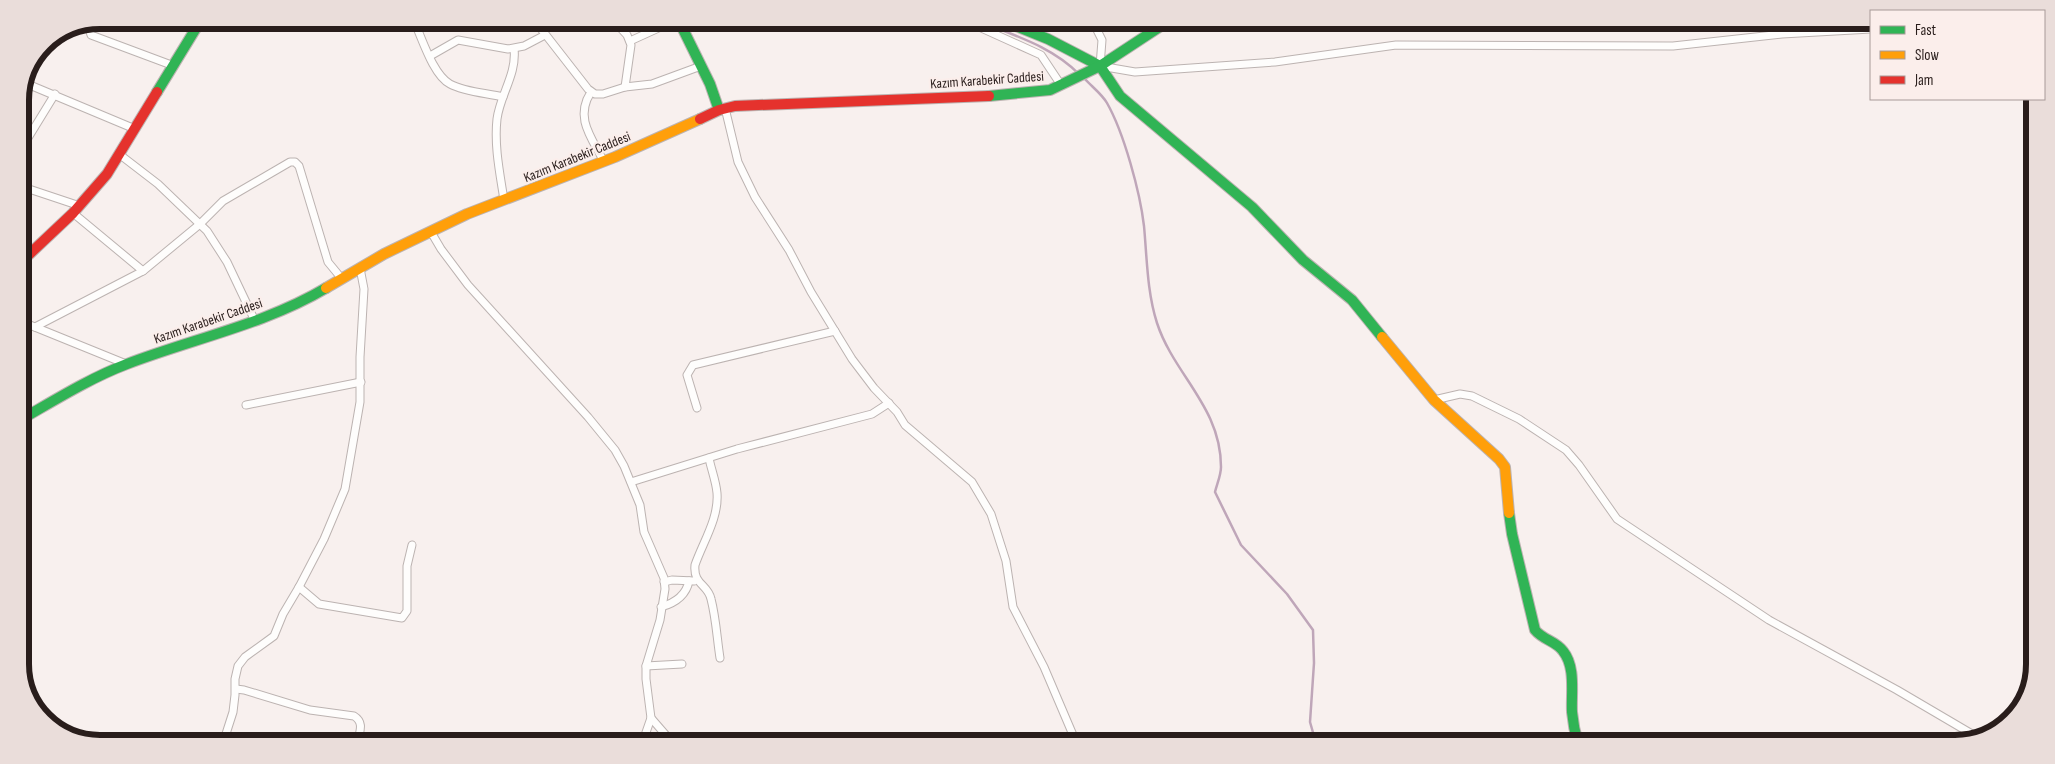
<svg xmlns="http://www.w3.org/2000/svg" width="2055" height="764" font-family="'Sofia Sans Condensed',sans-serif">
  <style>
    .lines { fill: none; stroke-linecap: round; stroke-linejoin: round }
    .stream { stroke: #bfa6b9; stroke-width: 2.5 }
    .street-casing { stroke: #bcb3b1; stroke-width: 9 }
    .fast-casing { stroke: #bcb3b1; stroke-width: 12 }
    .slow-casing { stroke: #bcb3b1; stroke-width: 12 }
    .jam-casing { stroke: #bcb3b1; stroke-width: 12 }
    .street { stroke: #fefdfc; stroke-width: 7 }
    .fast { stroke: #30b455; stroke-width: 10 }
    .slow { stroke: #ff9f0a; stroke-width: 10 }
    .jam { stroke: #e5322d; stroke-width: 10 }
    .labels { text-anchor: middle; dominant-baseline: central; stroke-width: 4.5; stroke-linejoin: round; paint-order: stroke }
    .street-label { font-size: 14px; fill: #291d1b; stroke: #fbeeeb }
    .rim { fill: none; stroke: #291d1b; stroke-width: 6 }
  </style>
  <rect width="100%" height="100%" fill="#f8f0ee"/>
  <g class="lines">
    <g class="stream">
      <path d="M 981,22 C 1016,36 1053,47 1080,75"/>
      <path d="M 1084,78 C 1091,86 1102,94 1107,103 C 1124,133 1140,192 1144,226 C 1147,258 1147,292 1157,323 C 1174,375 1221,407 1221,467 C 1221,475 1217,484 1215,492 L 1241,545 L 1287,594 L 1313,630 L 1314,663 L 1310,722 L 1316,743"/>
    </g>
    <defs>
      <g id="street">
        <path d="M 414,21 C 422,38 433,75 450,84 C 465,92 486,93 503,97"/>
        <path d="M 535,21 L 588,89 L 595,94 L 603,94 L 625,87 L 652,84 L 701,66"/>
        <path d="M 614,21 L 627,35 L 631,45 L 625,87"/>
        <path d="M 968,22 L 1041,55 L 1061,85"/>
        <path d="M 1093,22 L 1102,40 L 1100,66 L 1135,72 L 1275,62 L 1396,45 L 1673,46 L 1782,34 L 1871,29"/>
        <path d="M 88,25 L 91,35 L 174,66"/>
        <path d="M 630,41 L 674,21"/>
        <path d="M 430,56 L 458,40 L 508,49 L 524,46 L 545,35"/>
        <path d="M 25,83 L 135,129"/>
        <path d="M 591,92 C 574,118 592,138 604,162"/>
        <path d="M 725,108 L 738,162 L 755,197 L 789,250 L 811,292 L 852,359 L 874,388 L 897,412 L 905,425 L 972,482 L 991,514 L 1006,561 L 1013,607 L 1044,667 L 1076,742"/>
        <path d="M 20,151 L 55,94"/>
        <path d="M 119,154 L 158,184 L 207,231 L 227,262 L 255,321"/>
        <path d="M 20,186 L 80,206"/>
        <path d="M 504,200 C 500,174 494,146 497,119 C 500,95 517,74 514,49"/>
        <path d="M 73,213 L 143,271"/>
        <path d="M 431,232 L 441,249 L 468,285 L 588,417 L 615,450 L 624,466 L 640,505 L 644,532 L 664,578 L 665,589 L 660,620 L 646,666 L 646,679 L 651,718 L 643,741"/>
        <path d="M 20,321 L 126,364"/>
        <path d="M 35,327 L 143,271 L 200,224 L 223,201 L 290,162 L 295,162 L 299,166 L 328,262 L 342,279"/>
        <path d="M 1434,400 L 1460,394 L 1472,396 L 1519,419 L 1566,450 L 1579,465 L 1617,519 L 1769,620 L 1897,690 L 1977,737"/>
        <path d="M 246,405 L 361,382"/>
        <path d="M 697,408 L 687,375 L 693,365 L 835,331"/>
        <path d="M 709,458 C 711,469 716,481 717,493 C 719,518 703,542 695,565 C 693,585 708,584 711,599 C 716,618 717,639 720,658"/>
        <path d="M 631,482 L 737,449 L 872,414 L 889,403"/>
        <path d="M 664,582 L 672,580 L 694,581"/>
        <path d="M 299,587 L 319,604 L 402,618 L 407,611 L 407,566 L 412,545"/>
        <path d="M 661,607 C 675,603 686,596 689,581"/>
        <path d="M 646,666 L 682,664"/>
        <path d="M 236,689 L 244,690 L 310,710 L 354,716 C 364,722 360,731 358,740"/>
        <path d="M 651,718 L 671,741"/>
        <path d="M 224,740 L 233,712 L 235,695 L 235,679 L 238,666 L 245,657 L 274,636 L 283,614 L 299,587 L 324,539 L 345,489 L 360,402 L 360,357 L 364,289 L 360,268"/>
      </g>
      <g id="fast">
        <path d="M 679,21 L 710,84 L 719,110"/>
        <path d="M 1006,22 L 1048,39 L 1100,66 L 1120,96 L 1252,207 L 1303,260 L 1352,300 L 1382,337"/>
        <path d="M 157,92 L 201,20"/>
        <path d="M 989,96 L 1050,90 L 1100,66 L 1167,22"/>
        <path d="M 20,420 C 55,400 90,378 127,364 C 192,339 266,324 326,288"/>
        <path d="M 1509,513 L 1512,534 L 1535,630 C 1543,640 1556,641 1563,651 C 1576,667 1571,693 1572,712 C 1573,723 1575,733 1578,743"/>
      </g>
      <g id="slow">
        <path d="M 326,288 L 384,254 L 467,214 L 615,157 L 700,119"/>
        <path d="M 1382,337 L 1434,400 L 1499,459 L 1505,467 L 1509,513"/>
      </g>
      <g id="jam">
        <path d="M 700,119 L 719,110 L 735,106 L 989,96"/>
        <path d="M 20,263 L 73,213 L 107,174 L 157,92"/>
      </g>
    </defs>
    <use href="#street" class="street-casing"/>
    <use href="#fast" class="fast-casing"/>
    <use href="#slow" class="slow-casing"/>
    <use href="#jam" class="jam-casing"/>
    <use href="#street" class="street"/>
    <use href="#fast" class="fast"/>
    <use href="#slow" class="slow"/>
    <use href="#jam" class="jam"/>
  </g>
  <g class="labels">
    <g class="street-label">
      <text transform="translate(987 80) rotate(-4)">Kazım Karabekir Caddesi</text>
      <text transform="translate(577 157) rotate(-22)">Kazım Karabekir Caddesi</text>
      <text transform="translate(208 321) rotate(-19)">Kazım Karabekir Caddesi</text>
    </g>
  </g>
  <path d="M0 0H2055V764H0ZM100 29H1955A71 71 0 0 1 2026 100V664A71 71 0 0 1 1955 735H100A71 71 0 0 1 29 664V100A71 71 0 0 1 100 29Z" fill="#eaddda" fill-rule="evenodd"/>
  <path class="rim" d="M100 29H1955A71 71 0 0 1 2026 100V664A71 71 0 0 1 1955 735H100A71 71 0 0 1 29 664V100A71 71 0 0 1 100 29Z"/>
  <rect x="1870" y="10" width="175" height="90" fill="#fbeeeb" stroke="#a79a98"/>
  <rect x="1880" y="26" width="25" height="8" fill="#30b455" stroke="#a79a98"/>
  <text x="1915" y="35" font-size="15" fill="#291d1b">Fast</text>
  <rect x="1880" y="51" width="25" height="8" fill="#ff9f0a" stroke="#a79a98"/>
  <text x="1915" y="60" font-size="15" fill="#291d1b">Slow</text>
  <rect x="1880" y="76" width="25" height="8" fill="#e5322d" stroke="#a79a98"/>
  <text x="1915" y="85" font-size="15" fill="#291d1b">Jam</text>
</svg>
